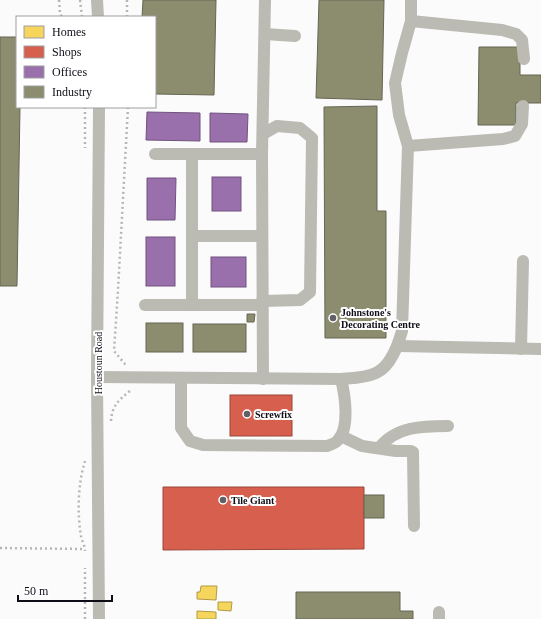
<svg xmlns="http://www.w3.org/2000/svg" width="541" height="619" font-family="'Times New Roman',serif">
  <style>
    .homes { fill: #f6d55c; stroke: #b19947 }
    .shops { fill: #d6604d; stroke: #9a473d }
    .offices { fill: #9970ab; stroke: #70527f }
    .industry { fill: #8c8c6e; stroke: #666654 }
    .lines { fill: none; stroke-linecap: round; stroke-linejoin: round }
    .path { stroke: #b8b6b3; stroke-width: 2.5; stroke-dasharray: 2 3; stroke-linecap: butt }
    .minor { stroke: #bbbab3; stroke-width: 12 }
    .poi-dot { fill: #626067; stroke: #fff; stroke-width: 1.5 }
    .labels { text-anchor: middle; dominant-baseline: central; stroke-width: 4; stroke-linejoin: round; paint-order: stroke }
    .poi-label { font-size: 10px; font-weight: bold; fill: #0f0d17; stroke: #fff; text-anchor: start }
    .street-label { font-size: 10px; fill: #0f0d17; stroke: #fff }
  </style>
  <rect width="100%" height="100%" fill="#fbfbfb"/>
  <g class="homes">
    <path d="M 201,586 L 217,586 L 216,600 L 197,599 L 197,592 L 200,592 Z"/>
    <path d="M 218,602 L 232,602 L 231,611 L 218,610 Z"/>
    <path d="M 197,611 L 216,612 L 216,619 L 197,619 Z"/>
  </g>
  <g class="shops">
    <rect x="230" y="395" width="62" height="41"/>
    <path d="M 163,487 L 364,487 L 364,549 L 163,550 Z"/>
  </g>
  <g class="offices">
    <path d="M 147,112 L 200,113 L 200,141 L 146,140 Z"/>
    <path d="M 210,113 L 248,114 L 247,142 L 210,142 Z"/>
    <rect x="212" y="177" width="29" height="34"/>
    <path d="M 147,178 L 176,178 L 175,220 L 147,220 Z"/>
    <rect x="146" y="237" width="29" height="49"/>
    <rect x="211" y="257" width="35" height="30"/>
  </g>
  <g class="industry">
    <path d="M 143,0 L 216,0 L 214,95 L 155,94 L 155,17 L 142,17 Z"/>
    <path d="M 319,0 L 384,0 L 382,100 L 316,98 Z"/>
    <path d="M 0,37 L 17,37 L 17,107 L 20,107 L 17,286 L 0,286 Z"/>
    <path d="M 479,47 L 520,47 L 520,75 L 541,75 L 541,103 L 516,103 L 516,125 L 478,125 Z"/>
    <path d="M 377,106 L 377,211 L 386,211 L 386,338 L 325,338 L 324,107 Z"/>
    <path d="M 247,314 L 255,314 L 254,322 L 247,322 Z"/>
    <rect x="146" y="323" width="37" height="29"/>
    <rect x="193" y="324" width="53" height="28"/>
    <rect x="364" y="495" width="20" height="23"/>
    <path d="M 296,592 L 400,592 L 400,611 L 413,611 L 413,619 L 296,619 Z"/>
  </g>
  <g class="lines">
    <g class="path">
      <path d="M 59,0 L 60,14 L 62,17"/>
      <path d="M 80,0 L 82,17"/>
      <path d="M 127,0 L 127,17"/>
      <path d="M 85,107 L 85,148"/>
      <path d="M 128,107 L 118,290 L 114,351 L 125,364 L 128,365"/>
      <path d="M 111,421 C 112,405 119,400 131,390"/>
      <path d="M 85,461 C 78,484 77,512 81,536 C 82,541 85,546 85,551"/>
      <path d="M 0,548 L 85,549"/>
      <path d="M 85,619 L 85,568"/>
    </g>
    <g class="minor">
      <path d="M 97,0 L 98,17"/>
      <path d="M 411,21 L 502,30 L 516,34 L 522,40 L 524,59"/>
      <path d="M 265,34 L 295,36"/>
      <path d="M 99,107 L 97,377 L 99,619"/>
      <path d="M 408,146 L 503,139 L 515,136 L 522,124 L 523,106"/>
      <path d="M 155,154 L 262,154"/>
      <path d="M 193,236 L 262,236"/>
      <path d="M 262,301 L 300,300 L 310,292 L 312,138 L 300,128 L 277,126 L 263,134"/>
      <path d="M 145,305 L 262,305"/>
      <path d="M 192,305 L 192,155"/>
      <path d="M 398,346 L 541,349"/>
      <path d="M 521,349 L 523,261"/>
      <path d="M 97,377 L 341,379 C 353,378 365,378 376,373 C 391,366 398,345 402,331 L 408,146 L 399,115 L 395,83 L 402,53 L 411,21 L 411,0"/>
      <path d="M 181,378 L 181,428 L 190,441 L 203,445 L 327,446 C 330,445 336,443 338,440 C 350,428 345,395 341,379"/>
      <path d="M 263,379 L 262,154 L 265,0"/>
      <path d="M 341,436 L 362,446 L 396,451 L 411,451 L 413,452 L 414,526"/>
      <path d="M 379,448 C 396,426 423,426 448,426"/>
      <path d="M 439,612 L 439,619"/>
    </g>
  </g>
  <g class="poi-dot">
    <circle cx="333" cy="318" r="4"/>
    <circle cx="247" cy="414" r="4"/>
    <circle cx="223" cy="500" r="4"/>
  </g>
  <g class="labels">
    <g class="poi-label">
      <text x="341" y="312">Johnstone's<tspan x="341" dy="12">Decorating Centre</tspan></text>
      <text x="255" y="414">Screwfix</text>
      <text x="231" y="500">Tile Giant</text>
    </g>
    <g class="street-label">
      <text transform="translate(98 363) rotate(-90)">Houstoun Road</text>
    </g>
  </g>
  <rect x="16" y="16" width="140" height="92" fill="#ffffff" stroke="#9f9ea2"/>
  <rect x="24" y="26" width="20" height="12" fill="#f6d55c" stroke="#9f9ea2"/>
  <text x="52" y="36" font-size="12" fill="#0f0d17">Homes</text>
  <rect x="24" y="46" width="20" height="12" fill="#d6604d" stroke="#9f9ea2"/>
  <text x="52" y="56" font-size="12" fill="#0f0d17">Shops</text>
  <rect x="24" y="66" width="20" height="12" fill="#9970ab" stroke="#9f9ea2"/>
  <text x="52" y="76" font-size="12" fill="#0f0d17">Offices</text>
  <rect x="24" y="86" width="20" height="12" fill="#8c8c6e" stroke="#9f9ea2"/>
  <text x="52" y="96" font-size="12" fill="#0f0d17">Industry</text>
  <path d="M18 595v6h94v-6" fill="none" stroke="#0f0d17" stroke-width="2"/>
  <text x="24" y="595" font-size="12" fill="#0f0d17" stroke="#ffffff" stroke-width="3" paint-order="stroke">50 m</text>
</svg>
